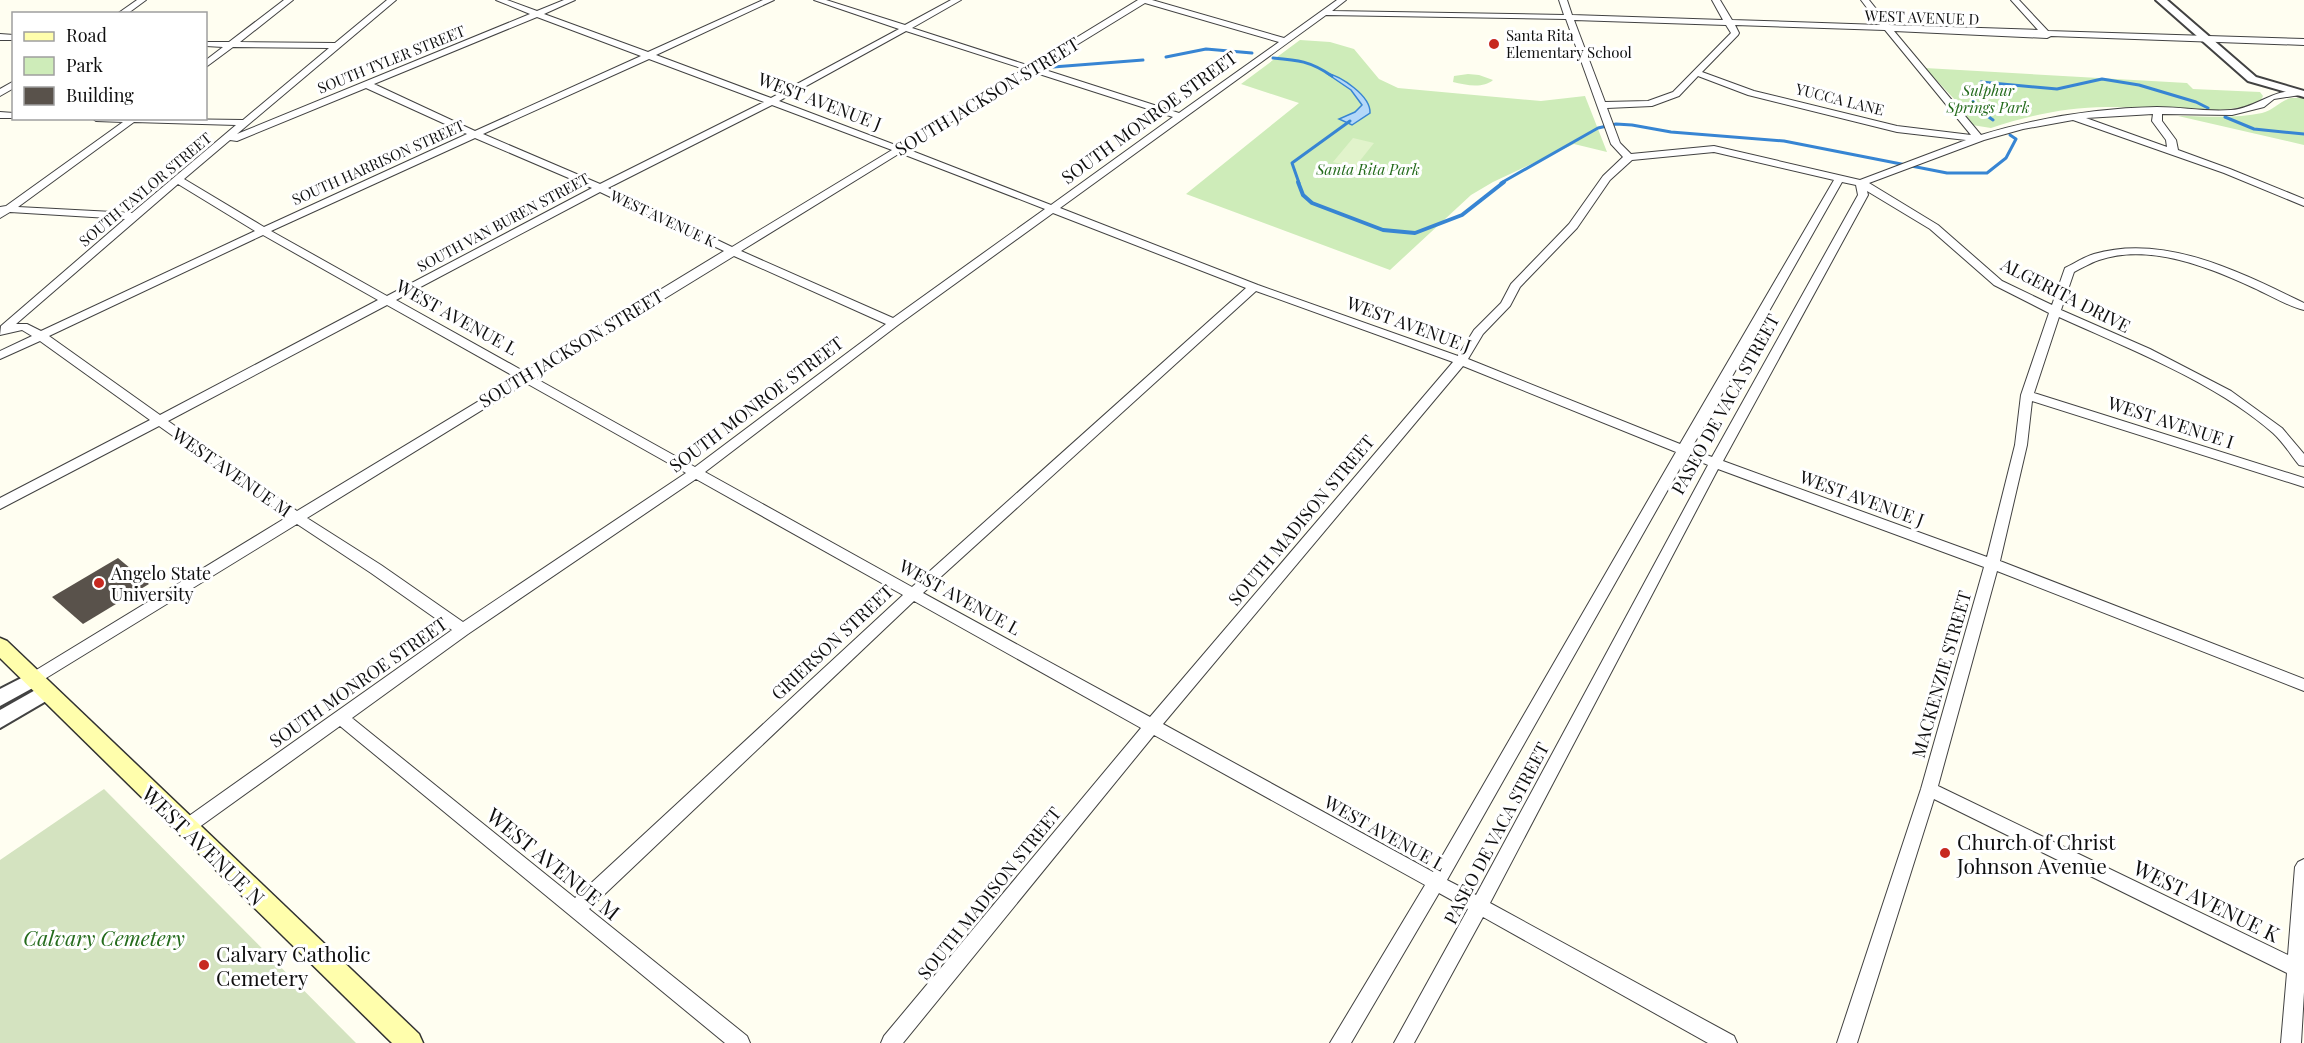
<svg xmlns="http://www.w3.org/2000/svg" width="2304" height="1043" font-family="'Playfair Display',serif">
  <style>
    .green { fill: #ceecb9 }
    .cemetery { fill: #d4e3c0 }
    .pitch { fill: #e1f3cb }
    .water { fill: #b4d8f9; stroke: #3785d3; stroke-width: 1.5 }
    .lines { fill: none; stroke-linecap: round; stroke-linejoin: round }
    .stream-far1 { stroke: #3785d3; stroke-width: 3 }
    .stream { stroke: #3785d3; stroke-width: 4 }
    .building { fill: #59524b }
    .minor-casing { stroke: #424242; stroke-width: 2 }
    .tertiary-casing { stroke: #424242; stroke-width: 4 }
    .secondary-casing { stroke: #313131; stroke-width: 3 }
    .minor { fill: #fff; fill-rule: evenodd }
    .tertiary { fill: #fff; fill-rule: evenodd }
    .secondary { fill: #fffeac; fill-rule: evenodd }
    .poi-dot { fill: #c72920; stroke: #fff; stroke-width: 2 }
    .labels { text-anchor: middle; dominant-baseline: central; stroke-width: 6; stroke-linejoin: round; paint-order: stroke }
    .far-street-label { font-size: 15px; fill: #0f0f0f; stroke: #fff }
    .far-poi-label { font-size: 15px; fill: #0f0f0f; stroke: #fff; text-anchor: start }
    .far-park-label { font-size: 15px; font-style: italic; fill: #246b1c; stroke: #fff }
    .street-label { font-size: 18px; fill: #0f0f0f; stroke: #fff }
    .poi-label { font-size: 18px; fill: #0f0f0f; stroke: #fff; text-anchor: start }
    .near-poi-label { font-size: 21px; fill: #0f0f0f; stroke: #fff; text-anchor: start }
    .near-street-label { font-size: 21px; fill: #0f0f0f; stroke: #fff }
    .near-park-label { font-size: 21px; font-style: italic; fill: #246b1c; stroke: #fff }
  </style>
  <rect width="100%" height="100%" fill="#fffef1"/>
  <g class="green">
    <path d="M 1300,40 L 1330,42 L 1354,49 L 1379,79 L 1398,88 L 1541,101 L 1585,96 L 1607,152 L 1574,144 L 1493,182 L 1471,195 L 1390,270 L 1186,194 L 1299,103 L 1241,84 Z"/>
    <path d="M 1925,68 L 2187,83 L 2193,89 L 2260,92 L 2263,96 L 2260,102 C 2215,118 2161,107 2113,107 C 2071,106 2031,115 1991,128 L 1972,125 L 1957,102 Z"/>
    <path d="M 1468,74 L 1479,75 L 1493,80 C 1483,89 1465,85 1453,82 L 1454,76 Z"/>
    <path d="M 2291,98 L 2304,98 L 2304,145 L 2178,116 C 2206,116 2235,119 2262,113 C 2274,110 2280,101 2291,98 Z"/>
  </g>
  <path class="cemetery" d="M 104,789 L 356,1043 L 0,1043 L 0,860 Z"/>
  <path class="pitch" d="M 1353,138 L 1374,143 L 1355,167 L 1333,162 Z"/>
  <path class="water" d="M 1326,73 C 1341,76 1371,96 1370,113 L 1352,125 L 1339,119 L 1355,112 L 1362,105 L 1351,90 Z"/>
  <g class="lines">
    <g class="stream-far1">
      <path d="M 1166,57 L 1206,49 L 1252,53"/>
      <path d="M 1273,58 C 1298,60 1310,61 1332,76"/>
      <path d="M 1053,67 L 1143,60"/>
      <path d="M 2225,117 L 2254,129 L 2304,134"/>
      <path d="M 1993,120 L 1972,105 L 1981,82 L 2057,89 L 2102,79 L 2139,85 L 2196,102 L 2208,108"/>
      <path d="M 1299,183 L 1292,163 L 1350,121"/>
      <path d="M 1501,183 L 1598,128 L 1616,124 L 1632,125 L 1671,132 L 1784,141 L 1947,173 L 1987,173 L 2006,158 L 2016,139 L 2010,135"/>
    </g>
    <path class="stream" d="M 1298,182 L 1303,195 L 1312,203 L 1383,230 L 1415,233 L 1462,215 L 1504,182"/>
  </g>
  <path class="building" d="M 118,558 L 149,584 L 83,624 L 52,597 Z"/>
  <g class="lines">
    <defs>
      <g id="minor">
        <path d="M 137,0 L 146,0 L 127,14 L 117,14 Z"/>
        <path d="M 284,0 L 293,0 L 240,42 L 335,43 L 387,0 L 396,0 L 237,134 L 530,14 L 496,0 L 507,0 L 537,11 L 564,0 L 575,0 L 544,14 L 648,52 L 763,0 L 774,0 L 656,55 L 771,98 L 899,29 L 814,0 L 826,0 L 905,25 L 951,0 L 961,0 L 912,28 L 1030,66 L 1138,0 L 1152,0 L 1284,38 L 1337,0 L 1346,0 L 1332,11 L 1564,15 L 1559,0 L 1567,0 L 1572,15 L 1723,20 L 1712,0 L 1720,0 L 1732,20 L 1880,25 L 1861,0 L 1869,0 L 1889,25 L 2038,30 L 2011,0 L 2019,0 L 2048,31 L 2304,39 L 2304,45 L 2051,36 L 2047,38 L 1894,31 L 1981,135 C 2037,118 2098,108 2157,107 C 2182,107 2206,112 2231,110 C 2257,108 2273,88 2300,91 L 2300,95 L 2274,99 L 2264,107 L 2232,115 L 2162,114 L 2162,121 L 2176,140 L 2178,150 L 2230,169 L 2304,199 L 2304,206 L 2224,173 L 2073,120 L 2023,129 L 1984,140 L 1869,183 L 1938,225 L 2002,281 L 2052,305 L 2065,268 C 2075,263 2084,257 2094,254 C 2165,233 2242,273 2304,303 L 2304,310 C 2287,306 2270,295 2254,288 C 2209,267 2149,243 2099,260 C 2090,263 2082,268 2074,272 L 2061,310 L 2150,349 L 2231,391 L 2282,428 L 2304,454 L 2304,466 L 2299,465 C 2291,455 2283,442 2273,433 C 2215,382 2129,349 2059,317 L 2034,393 L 2304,478 L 2304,487 L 2032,401 L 2027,445 L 2000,561 L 2304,679 L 2304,691 L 1997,571 L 1938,786 L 2288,955 L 2295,867 L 2298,862 L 2304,859 L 2304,992 L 2301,1043 L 2281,1043 L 2287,973 L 1934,799 L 1857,1043 L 1837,1043 L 1921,789 L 1984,567 L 1718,469 L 1490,903 L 1734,1036 L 1737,1043 L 1708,1043 L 1483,917 L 1414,1043 L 1394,1043 L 1468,909 L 1439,893 L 1351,1043 L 1330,1043 L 1425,885 L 1154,735 L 903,1043 L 881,1043 L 884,1036 L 1141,728 L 914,601 L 589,909 L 747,1036 L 750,1043 L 725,1043 L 340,726 L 191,833 L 185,835 L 179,833 L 177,828 L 179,823 L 452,630 L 371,573 L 297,524 L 38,683 L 33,685 L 28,683 L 25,679 L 28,675 L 287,517 L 159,426 L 0,509 L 0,498 L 150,420 L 40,341 L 0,359 L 0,351 L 32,336 L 22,330 L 0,335 L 1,326 L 125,219 L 10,212 L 0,218 L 0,207 L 6,206 L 123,122 L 96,121 L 92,118 L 243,120 L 329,48 L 233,47 L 206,67 L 206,60 L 223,47 L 206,46 L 206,42 L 229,42 ZM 1145,3 L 1279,42 L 1179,113 L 1039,68 ZM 1326,15 L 1566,19 L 1611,144 L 1623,157 L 1603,176 L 1569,224 L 1511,284 L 1501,303 L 1474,330 L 1458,356 L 1258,285 L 1060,208 ZM 537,17 L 641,56 L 475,131 L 374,84 ZM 1574,20 L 1726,25 L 1731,33 L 1673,92 L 1648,101 L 1605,102 ZM 1735,25 L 1885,30 L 1971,135 L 1897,126 L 1754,91 L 1702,72 L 1738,35 L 1739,33 ZM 906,31 L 1024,69 L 898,146 L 779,101 ZM 649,59 L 764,102 L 600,184 L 483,134 ZM 1033,72 L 1173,117 L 1051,205 L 907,149 ZM 1698,76 L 1748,95 L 1897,132 L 1966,140 L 1860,180 L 1714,146 L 1631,154 L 1620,143 L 1607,108 L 1652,106 L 1679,96 ZM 366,88 L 467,134 L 264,227 L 184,179 L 230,140 L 237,141 ZM 772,105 L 892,150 L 732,247 L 608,188 ZM 2153,114 L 2152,121 L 2166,140 L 2167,147 L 2086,118 ZM 134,122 L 236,125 L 132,213 L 18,207 ZM 475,138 L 592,188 L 387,296 L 271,231 ZM 1714,152 L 1834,180 L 1680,444 L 1468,359 L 1483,334 L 1510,306 L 1520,287 L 1577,228 L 1610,180 L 1632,160 ZM 900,153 L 1045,209 L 893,318 L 741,251 ZM 1842,182 L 1856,185 L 1858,195 L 1712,457 L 1691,449 ZM 178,184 L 255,231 L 41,331 L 27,324 L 16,324 ZM 1867,191 L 1930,229 L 1994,285 L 2049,313 L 2021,395 L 2015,445 L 1987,557 L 1723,461 L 1868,195 ZM 600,192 L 724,251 L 525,372 L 396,300 ZM 1053,213 L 1246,288 L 912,587 L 705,472 L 898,325 ZM 263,235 L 378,300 L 160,415 L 49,336 ZM 734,256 L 886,324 L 695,467 L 535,378 ZM 1256,291 L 1453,362 L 1150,717 L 923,593 ZM 387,305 L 517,378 L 297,511 L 168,421 ZM 1463,366 L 1676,452 L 1433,872 L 1163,724 ZM 526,383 L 686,473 L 463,622 L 381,565 L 307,518 ZM 1687,456 L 1708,465 L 1476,895 L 1447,880 ZM 696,479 L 903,595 L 575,898 L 352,718 L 468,634 Z"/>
        <path d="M 0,34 L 14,35 L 14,40 L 0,40 Z"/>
        <path d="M 14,81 L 14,88 L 0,96 L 0,89 Z"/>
        <path d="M 0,112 L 14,113 L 15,118 L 0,118 Z"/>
      </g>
      <g id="tertiary">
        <path d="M 2156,0 L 2167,0 L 2256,77 L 2304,91 L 2304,97 L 2248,81 Z"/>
        <path d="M 33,672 L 40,674 L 42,679 L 40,684 L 0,706 L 0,689 Z"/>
        <path d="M 46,684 L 53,687 L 55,692 L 53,697 L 0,728 L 0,710 Z"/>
      </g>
      <path id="secondary" d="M 0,638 L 7,641 L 419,1034 L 423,1043 L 392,1043 L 0,658 Z"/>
    </defs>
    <use href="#minor" class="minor-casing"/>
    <use href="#tertiary" class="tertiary-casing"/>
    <use href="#secondary" class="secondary-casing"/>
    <use href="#minor" class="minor"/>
    <use href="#tertiary" class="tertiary"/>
    <use href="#secondary" class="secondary"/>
  </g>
  <g class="poi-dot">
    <circle cx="1494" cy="44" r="6"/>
    <circle cx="99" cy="583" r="6"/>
    <circle cx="1945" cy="853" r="6"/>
    <circle cx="204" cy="965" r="6"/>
  </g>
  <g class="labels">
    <g class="far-street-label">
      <text transform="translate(1922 17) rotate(2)">WEST AVENUE D</text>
      <text transform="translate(391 59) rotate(-22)">SOUTH TYLER STREET</text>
      <text transform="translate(1840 99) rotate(14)">YUCCA LANE</text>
      <text transform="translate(378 162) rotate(-24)">SOUTH HARRISON STREET</text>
      <text transform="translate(145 189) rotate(-40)">SOUTH TAYLOR STREET</text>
      <text transform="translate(663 218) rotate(25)">WEST AVENUE K</text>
      <text transform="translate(503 222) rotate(-28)">SOUTH VAN BUREN STREET</text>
    </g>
    <g class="far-poi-label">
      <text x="1506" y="35">Santa Rita<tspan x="1506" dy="17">Elementary School</tspan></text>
    </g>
    <g class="far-park-label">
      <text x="1988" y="90">Sulphur<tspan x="1988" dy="17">Springs Park</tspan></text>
      <text x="1368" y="169">Santa Rita Park</text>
    </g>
    <g class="street-label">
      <text transform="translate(987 96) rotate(-31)">SOUTH JACKSON STREET</text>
      <text transform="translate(820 101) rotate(21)">WEST AVENUE J</text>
      <text transform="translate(1149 117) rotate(-36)">SOUTH MONROE STREET</text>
      <text transform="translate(2066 295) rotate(27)">ALGERITA DRIVE</text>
      <text transform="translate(457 317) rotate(29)">WEST AVENUE L</text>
      <text transform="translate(1409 324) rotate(20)">WEST AVENUE J</text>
      <text transform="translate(571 348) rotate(-31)">SOUTH JACKSON STREET</text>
      <text transform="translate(756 404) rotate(-37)">SOUTH MONROE STREET</text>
      <text transform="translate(1725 404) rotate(-61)">PASEO DE VACA STREET</text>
      <text transform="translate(2171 422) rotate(18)">WEST AVENUE I</text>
      <text transform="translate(232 472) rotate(35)">WEST AVENUE M</text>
      <text transform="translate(1862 498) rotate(20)">WEST AVENUE J</text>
      <text transform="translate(1301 520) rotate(-50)">SOUTH MADISON STREET</text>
      <text transform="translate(960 597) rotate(29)">WEST AVENUE L</text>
      <text transform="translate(832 642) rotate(-43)">GRIERSON STREET</text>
      <text transform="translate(1941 674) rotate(-74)">MACKENZIE STREET</text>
      <text transform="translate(358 682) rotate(-35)">SOUTH MONROE STREET</text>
      <text transform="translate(1385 833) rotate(29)">WEST AVENUE L</text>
      <text transform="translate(1496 833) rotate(-62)">PASEO DE VACA STREET</text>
      <text transform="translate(989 893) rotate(-51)">SOUTH MADISON STREET</text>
    </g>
    <g class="poi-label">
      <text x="111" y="573">Angelo State<tspan x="111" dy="21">University</tspan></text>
    </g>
    <g class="near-poi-label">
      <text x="1957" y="841">Church of Christ<tspan x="1957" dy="24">Johnson Avenue</tspan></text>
      <text x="216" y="953">Calvary Catholic<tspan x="216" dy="24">Cemetery</tspan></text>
    </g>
    <g class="near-street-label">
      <text transform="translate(204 845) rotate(44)">WEST AVENUE N</text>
      <text transform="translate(554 863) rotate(39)">WEST AVENUE M</text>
      <text transform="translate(2207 900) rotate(26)">WEST AVENUE K</text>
    </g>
    <g class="near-park-label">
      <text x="104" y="937">Calvary Cemetery</text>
    </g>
  </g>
  <rect x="12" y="12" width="195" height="108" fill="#ffffff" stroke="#9f9f9f" stroke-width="1.5"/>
  <rect x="24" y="32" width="30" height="9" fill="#fffeac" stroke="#9f9f9f" stroke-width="1.5"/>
  <text x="66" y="42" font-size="18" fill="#0f0f0f">Road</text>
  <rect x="24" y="57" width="30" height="18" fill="#ceecb9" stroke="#9f9f9f" stroke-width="1.5"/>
  <text x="66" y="72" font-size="18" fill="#0f0f0f">Park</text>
  <rect x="24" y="87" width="30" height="18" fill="#59524b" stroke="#9f9f9f" stroke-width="1.5"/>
  <text x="66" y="102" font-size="18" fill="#0f0f0f">Building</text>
</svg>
